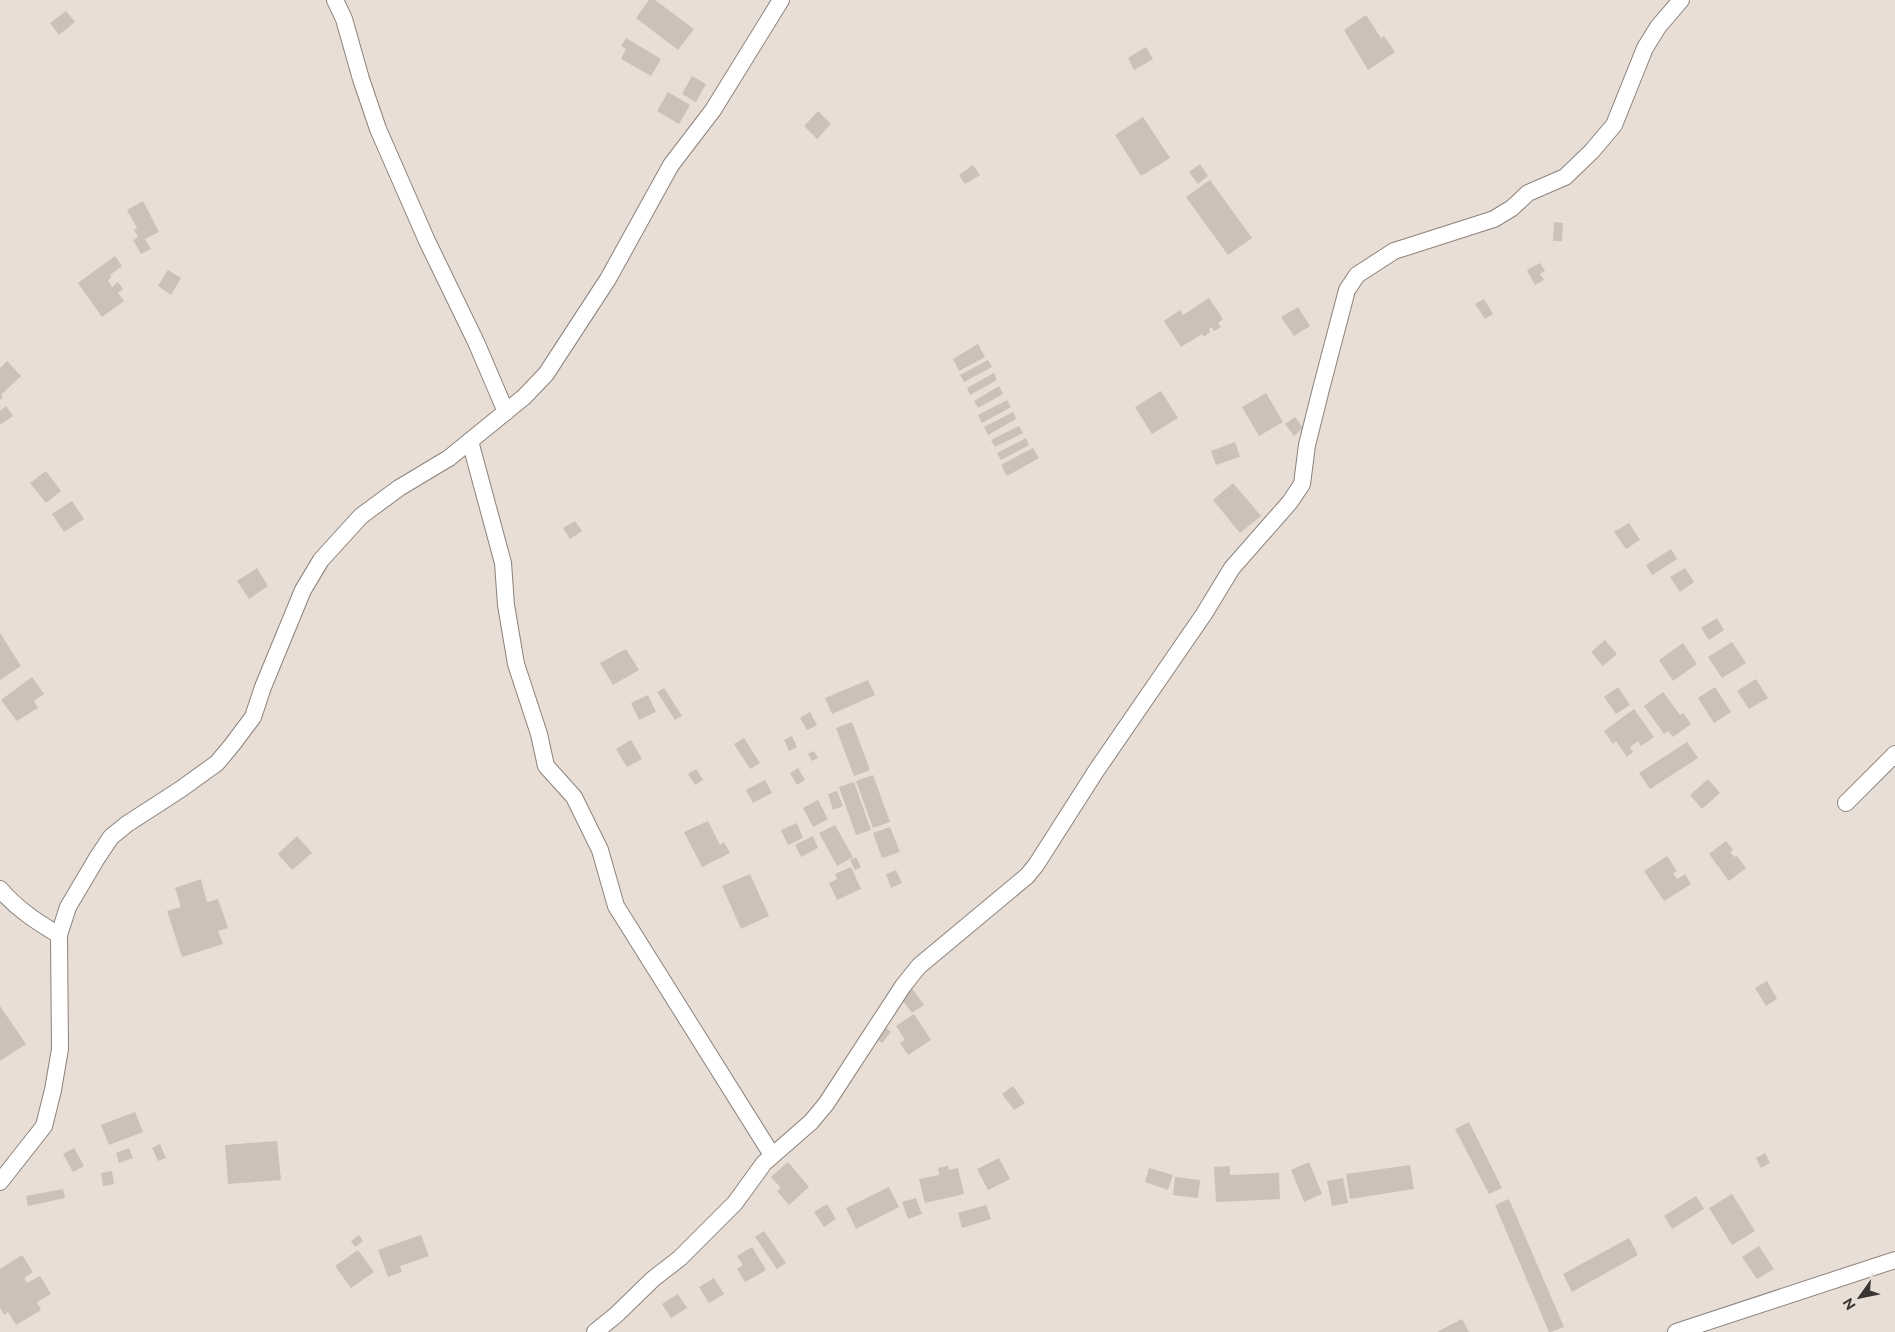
<svg xmlns="http://www.w3.org/2000/svg" width="1895" height="1332" font-family="Raleway,sans-serif">
  <style>
    .building { fill: #cbc1b9 }
    .lines { fill: none; stroke-linecap: round; stroke-linejoin: round }
    .minor-casing { stroke: #8c827b; stroke-width: 18 }
    .minor { stroke: #fff; stroke-width: 16 }
  </style>
  <rect width="100%" height="100%" fill="#e9ded6"/>
  <g class="building">
    <path d="M 649,0 L 655,0 L 694,29 L 678,50 L 636,18 Z"/>
    <path d="M 66,11 L 75,22 L 59,35 L 50,23 Z"/>
    <path d="M 1366,15 L 1381,38 L 1384,36 L 1395,52 L 1368,70 L 1344,30 Z"/>
    <path d="M 626,38 L 661,59 L 651,76 L 621,59 L 626,49 L 621,46 Z"/>
    <path d="M 1146,47 L 1153,59 L 1134,70 L 1128,58 Z"/>
    <path d="M 692,76 L 706,84 L 696,102 L 682,94 Z"/>
    <path d="M 668,92 L 690,105 L 679,124 L 657,111 Z"/>
    <path d="M 818,111 L 831,124 L 817,139 L 804,126 Z"/>
    <path d="M 1143,117 L 1170,158 L 1141,176 L 1115,135 Z"/>
    <path d="M 1200,164 L 1208,176 L 1198,184 L 1189,172 Z"/>
    <path d="M 973,165 L 980,175 L 965,184 L 959,175 Z"/>
    <path d="M 1210,180 L 1252,238 L 1228,255 L 1186,197 Z"/>
    <path d="M 143,201 L 159,232 L 145,239 L 151,249 L 141,254 L 133,240 L 138,237 L 134,230 L 137,228 L 127,210 Z"/>
    <path d="M 1554,222 L 1563,223 L 1562,241 L 1553,241 Z"/>
    <path d="M 115,256 L 122,266 L 110,275 L 112,277 L 108,280 L 112,287 L 118,282 L 123,289 L 118,293 L 124,301 L 102,317 L 78,283 Z"/>
    <path d="M 1540,263 L 1545,271 L 1540,274 L 1544,280 L 1535,285 L 1527,270 Z"/>
    <path d="M 168,270 L 181,278 L 171,295 L 158,286 Z"/>
    <path d="M 1209,298 L 1223,319 L 1218,323 L 1221,327 L 1214,331 L 1211,327 L 1209,329 L 1210,332 L 1204,337 L 1202,334 L 1181,347 L 1164,321 L 1180,310 L 1183,315 Z"/>
    <path d="M 1484,299 L 1493,314 L 1485,319 L 1475,304 Z"/>
    <path d="M 1298,307 L 1310,326 L 1294,336 L 1281,317 Z"/>
    <path d="M 978,344 L 985,357 L 959,371 L 953,359 Z"/>
    <path d="M 988,360 L 992,367 L 964,382 L 960,375 Z"/>
    <path d="M 7,361 L 21,376 L 1,395 L 3,397 L 0,400 L 0,368 Z"/>
    <path d="M 994,373 L 997,380 L 970,395 L 967,388 Z"/>
    <path d="M 999,386 L 1003,394 L 978,408 L 974,401 Z"/>
    <path d="M 1161,391 L 1178,418 L 1152,434 L 1135,407 Z"/>
    <path d="M 1266,393 L 1283,422 L 1259,436 L 1242,407 Z"/>
    <path d="M 1007,400 L 1011,407 L 982,423 L 978,415 Z"/>
    <path d="M 6,406 L 13,416 L 0,425 L 0,411 Z"/>
    <path d="M 1013,412 L 1016,419 L 988,435 L 984,427 Z"/>
    <path d="M 1295,417 L 1303,428 L 1294,436 L 1285,424 Z"/>
    <path d="M 1019,426 L 1023,433 L 995,447 L 991,440 Z"/>
    <path d="M 1026,438 L 1029,445 L 1001,460 L 997,453 Z"/>
    <path d="M 1235,442 L 1240,457 L 1216,465 L 1211,451 Z"/>
    <path d="M 1033,448 L 1039,458 L 1007,476 L 1001,465 Z"/>
    <path d="M 46,471 L 61,491 L 46,503 L 30,483 Z"/>
    <path d="M 1233,483 L 1261,516 L 1240,533 L 1213,500 Z"/>
    <path d="M 72,501 L 84,519 L 64,532 L 52,514 Z"/>
    <path d="M 575,521 L 582,531 L 570,539 L 563,528 Z"/>
    <path d="M 1629,523 L 1640,540 L 1626,549 L 1614,532 Z"/>
    <path d="M 1671,549 L 1677,559 L 1652,575 L 1646,565 Z"/>
    <path d="M 257,568 L 268,586 L 249,599 L 237,581 Z"/>
    <path d="M 1685,568 L 1694,582 L 1680,592 L 1670,577 Z"/>
    <path d="M 1717,618 L 1724,630 L 1709,640 L 1701,628 Z"/>
    <path d="M 0,633 L 21,666 L 0,680 Z"/>
    <path d="M 1605,640 L 1617,654 L 1603,666 L 1591,652 Z"/>
    <path d="M 1732,642 L 1746,663 L 1722,678 L 1708,657 Z"/>
    <path d="M 1683,643 L 1697,664 L 1673,681 L 1659,660 Z"/>
    <path d="M 626,649 L 639,670 L 613,685 L 600,663 Z"/>
    <path d="M 32,677 L 44,694 L 34,701 L 38,708 L 17,721 L 1,700 Z"/>
    <path d="M 1756,679 L 1768,698 L 1749,709 L 1737,691 Z"/>
    <path d="M 868,680 L 875,695 L 832,714 L 825,698 Z"/>
    <path d="M 1618,687 L 1630,705 L 1616,714 L 1604,697 Z"/>
    <path d="M 1715,687 L 1731,712 L 1714,723 L 1698,698 Z"/>
    <path d="M 664,688 L 682,716 L 675,720 L 657,692 Z"/>
    <path d="M 1663,692 L 1680,715 L 1683,713 L 1691,724 L 1673,737 L 1668,731 L 1664,734 L 1644,706 Z"/>
    <path d="M 648,695 L 656,712 L 639,720 L 631,703 Z"/>
    <path d="M 1634,709 L 1654,737 L 1641,746 L 1638,741 L 1630,747 L 1633,752 L 1627,757 L 1616,741 L 1613,744 L 1604,731 Z"/>
    <path d="M 810,712 L 817,725 L 807,730 L 800,718 Z"/>
    <path d="M 852,722 L 870,770 L 854,776 L 836,728 Z"/>
    <path d="M 792,736 L 797,747 L 789,751 L 784,740 Z"/>
    <path d="M 744,738 L 760,763 L 750,769 L 734,744 Z"/>
    <path d="M 631,740 L 642,759 L 627,767 L 616,749 Z"/>
    <path d="M 1687,742 L 1698,758 L 1650,789 L 1639,773 Z"/>
    <path d="M 814,751 L 818,758 L 812,761 L 808,754 Z"/>
    <path d="M 798,768 L 805,780 L 797,785 L 790,773 Z"/>
    <path d="M 696,769 L 703,780 L 695,785 L 688,774 Z"/>
    <path d="M 873,775 L 890,822 L 873,828 L 856,781 Z"/>
    <path d="M 1708,779 L 1720,793 L 1702,809 L 1690,795 Z"/>
    <path d="M 765,780 L 772,793 L 753,803 L 746,790 Z"/>
    <path d="M 854,782 L 871,830 L 856,835 L 839,787 Z"/>
    <path d="M 837,791 L 843,806 L 833,810 L 828,794 Z"/>
    <path d="M 818,800 L 828,819 L 813,827 L 803,808 Z"/>
    <path d="M 708,821 L 720,845 L 724,842 L 730,853 L 702,867 L 684,832 Z"/>
    <path d="M 797,823 L 803,838 L 788,845 L 781,830 Z"/>
    <path d="M 835,825 L 853,857 L 837,866 L 819,833 Z"/>
    <path d="M 890,827 L 900,852 L 882,858 L 873,833 Z"/>
    <path d="M 297,836 L 312,853 L 292,870 L 278,854 Z"/>
    <path d="M 813,836 L 818,848 L 801,857 L 795,845 Z"/>
    <path d="M 1726,841 L 1733,850 L 1730,852 L 1735,857 L 1737,856 L 1746,868 L 1729,881 L 1709,854 Z"/>
    <path d="M 1667,856 L 1677,871 L 1673,873 L 1677,879 L 1685,874 L 1691,884 L 1664,901 L 1644,871 Z"/>
    <path d="M 856,857 L 861,867 L 855,870 L 850,860 Z"/>
    <path d="M 851,867 L 861,889 L 837,900 L 829,883 L 837,879 L 835,874 Z"/>
    <path d="M 896,870 L 902,883 L 891,888 L 886,874 Z"/>
    <path d="M 750,874 L 769,916 L 741,929 L 722,886 Z"/>
    <path d="M 201,879 L 207,902 L 218,899 L 228,928 L 218,931 L 223,944 L 182,957 L 167,911 L 181,907 L 175,888 Z"/>
    <path d="M 1767,981 L 1777,999 L 1766,1006 L 1755,988 Z"/>
    <path d="M 911,987 L 924,1005 L 912,1013 L 899,995 Z"/>
    <path d="M 0,1006 L 26,1044 L 0,1061 Z"/>
    <path d="M 914,1014 L 931,1040 L 908,1055 L 900,1043 L 905,1040 L 896,1026 Z"/>
    <path d="M 884,1026 L 891,1032 L 882,1043 L 875,1038 Z"/>
    <path d="M 1013,1086 L 1025,1103 L 1014,1110 L 1002,1094 Z"/>
    <path d="M 135,1112 L 143,1132 L 109,1145 L 101,1125 Z"/>
    <path d="M 1469,1122 L 1502,1188 L 1489,1194 L 1455,1129 Z"/>
    <path d="M 277,1141 L 281,1180 L 228,1184 L 225,1145 Z"/>
    <path d="M 160,1144 L 166,1158 L 158,1161 L 152,1148 Z"/>
    <path d="M 74,1148 L 84,1166 L 73,1172 L 63,1154 Z"/>
    <path d="M 129,1148 L 133,1158 L 119,1163 L 116,1153 Z"/>
    <path d="M 1765,1153 L 1770,1163 L 1761,1168 L 1756,1158 Z"/>
    <path d="M 999,1158 L 1010,1179 L 988,1190 L 977,1169 Z"/>
    <path d="M 788,1162 L 809,1187 L 789,1205 L 777,1191 L 781,1188 L 771,1177 Z"/>
    <path d="M 1309,1162 L 1322,1194 L 1304,1202 L 1291,1170 Z"/>
    <path d="M 1410,1165 L 1414,1189 L 1350,1199 L 1346,1174 Z"/>
    <path d="M 948,1166 L 949,1170 L 958,1168 L 964,1194 L 925,1203 L 919,1179 L 939,1175 L 938,1168 Z"/>
    <path d="M 1230,1166 L 1230,1175 L 1279,1173 L 1280,1199 L 1216,1202 L 1214,1167 Z"/>
    <path d="M 1149,1168 L 1173,1175 L 1168,1190 L 1145,1182 Z"/>
    <path d="M 112,1171 L 114,1184 L 103,1186 L 101,1173 Z"/>
    <path d="M 1175,1177 L 1200,1180 L 1198,1198 L 1173,1195 Z"/>
    <path d="M 1343,1178 L 1348,1203 L 1332,1206 L 1327,1181 Z"/>
    <path d="M 889,1187 L 899,1207 L 856,1229 L 846,1208 Z"/>
    <path d="M 63,1189 L 65,1198 L 28,1206 L 26,1196 Z"/>
    <path d="M 1732,1194 L 1755,1231 L 1732,1245 L 1709,1208 Z"/>
    <path d="M 1696,1196 L 1704,1209 L 1672,1229 L 1664,1216 Z"/>
    <path d="M 916,1198 L 922,1214 L 908,1219 L 902,1202 Z"/>
    <path d="M 1509,1199 L 1564,1327 L 1551,1332 L 1549,1332 L 1495,1205 Z"/>
    <path d="M 827,1204 L 836,1219 L 824,1227 L 814,1212 Z"/>
    <path d="M 986,1205 L 991,1219 L 962,1228 L 958,1213 Z"/>
    <path d="M 764,1231 L 786,1263 L 777,1269 L 755,1237 Z"/>
    <path d="M 359,1235 L 363,1241 L 355,1247 L 351,1241 Z"/>
    <path d="M 421,1235 L 429,1256 L 400,1266 L 402,1272 L 388,1277 L 378,1250 Z"/>
    <path d="M 1629,1238 L 1638,1255 L 1572,1292 L 1563,1274 Z"/>
    <path d="M 1759,1246 L 1774,1269 L 1757,1279 L 1742,1257 Z"/>
    <path d="M 752,1247 L 766,1270 L 745,1282 L 737,1269 L 743,1265 L 737,1256 Z"/>
    <path d="M 358,1250 L 374,1272 L 351,1288 L 335,1266 Z"/>
    <path d="M 22,1255 L 33,1272 L 24,1278 L 27,1283 L 40,1276 L 51,1294 L 37,1302 L 41,1310 L 16,1325 L 8,1312 L 4,1315 L 0,1308 L 0,1269 Z"/>
    <path d="M 714,1278 L 724,1294 L 709,1303 L 699,1287 Z"/>
    <path d="M 678,1294 L 687,1308 L 671,1318 L 662,1304 Z"/>
    <path d="M 1462,1319 L 1469,1332 L 1437,1332 Z"/>
  </g>
  <g class="lines">
    <defs>
      <g id="minor">
        <path d="M 335,0 L 344,19 L 361,79 L 378,129 L 427,241 L 476,342 L 506,412"/>
        <path d="M 470,441 L 503,563 L 506,605 L 516,664 L 539,734 L 546,766 L 574,797 L 600,850 L 616,906 L 772,1155"/>
        <path d="M 1846,803 L 1895,754"/>
        <path d="M 0,889 C 17,909 37,922 59,935"/>
        <path d="M 0,1182 L 44,1126 L 53,1090 L 60,1049 L 59,935 L 68,907 L 97,858 L 111,837 L 127,824 L 181,789 L 217,763 L 232,745 L 253,717 L 263,687 L 303,590 L 321,560 L 361,516 L 399,488 L 449,458 L 524,397 L 546,374 L 608,279 L 671,165 L 713,110 L 781,0"/>
        <path d="M 595,1332 L 616,1315 L 653,1279 L 680,1258 L 735,1203 L 764,1163 L 811,1122 L 826,1104 L 903,986 L 919,966 L 1027,876 L 1036,865 L 1096,771 L 1204,614 L 1232,568 L 1290,502 L 1302,484 L 1307,445 L 1321,389 L 1347,290 L 1357,275 L 1394,251 L 1494,219 L 1512,208 L 1528,193 L 1565,177 L 1592,151 L 1614,125 L 1645,48 L 1658,27 L 1681,0"/>
        <path d="M 1676,1332 L 1895,1260"/>
      </g>
    </defs>
    <use href="#minor" class="minor-casing"/>
    <use href="#minor" class="minor"/>
  </g>
  <g transform="translate(1860 1297) rotate(237)" stroke="#e9ded6" stroke-width="4" paint-order="stroke">
  <path d="M0-4L9 19L0 12L-9 19Z" fill="#393532"/>
  <text y="-8" font-size="14" font-weight="bold" text-anchor="middle" fill="#393532">N</text>
  </g>
</svg>
